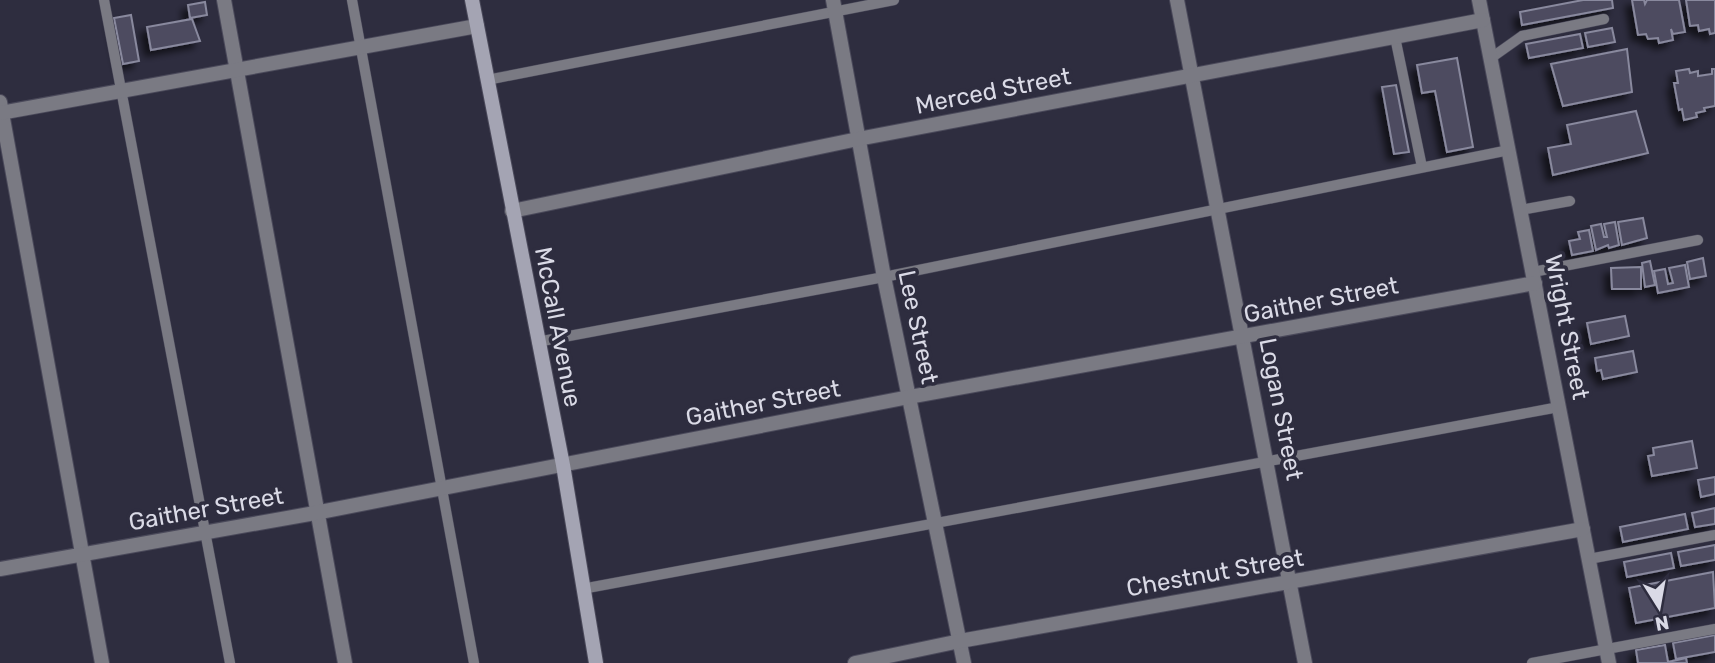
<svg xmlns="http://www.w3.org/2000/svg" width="1715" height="663" font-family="Rubik,sans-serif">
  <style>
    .building { fill: #4d4c60; stroke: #89899e; stroke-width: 2; filter: url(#shadow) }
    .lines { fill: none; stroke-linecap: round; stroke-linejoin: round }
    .lane-casing { stroke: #4a495a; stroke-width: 11 }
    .street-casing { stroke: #4a495a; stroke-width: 16 }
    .secondary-casing { stroke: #4a495a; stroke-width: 16 }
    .lane { stroke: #7a7a83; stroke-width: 10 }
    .street { stroke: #7a7a83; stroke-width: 14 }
    .secondary { stroke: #a4a4b3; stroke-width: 14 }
    .labels { text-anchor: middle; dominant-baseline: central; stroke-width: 7; stroke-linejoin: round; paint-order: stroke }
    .street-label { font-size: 24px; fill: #dadae6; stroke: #2e2d3f }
  </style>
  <defs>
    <filter id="shadow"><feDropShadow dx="-6" dy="6" stdDeviation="3.5" flood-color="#0009"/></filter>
  </defs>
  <rect width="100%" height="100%" fill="#2e2d3f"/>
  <g class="building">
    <path d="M 1583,0 L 1612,0 L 1613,8 L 1522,25 L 1520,12 Z"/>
    <path d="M 1632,0 L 1644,0 L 1645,4 L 1647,0 L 1679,0 L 1685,32 L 1673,34 L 1671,29 L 1673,40 L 1659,43 L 1658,38 L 1648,39 L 1646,34 L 1638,35 Z"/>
    <path d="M 1686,0 L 1715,0 L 1715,33 L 1710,34 L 1709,29 L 1699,31 L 1698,25 L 1690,26 Z"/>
    <path d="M 205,2 L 207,15 L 190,18 L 188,5 Z"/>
    <path d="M 131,15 L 139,61 L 123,64 L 114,18 Z"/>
    <path d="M 192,19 L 200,41 L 151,50 L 147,27 Z"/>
    <path d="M 1612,28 L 1615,42 L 1588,47 L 1585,33 Z"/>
    <path d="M 1580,34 L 1583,48 L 1529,58 L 1526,44 Z"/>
    <path d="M 1627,49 L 1632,92 L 1563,106 L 1551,64 Z"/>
    <path d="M 1457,58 L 1473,147 L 1447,152 L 1435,91 L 1422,93 L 1417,65 Z"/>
    <path d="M 1689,69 L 1690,73 L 1698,71 L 1698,76 L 1712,74 L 1712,69 L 1715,69 L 1715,106 L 1704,108 L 1705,111 L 1696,113 L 1697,117 L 1684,120 L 1682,109 L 1679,110 L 1674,83 L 1678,83 L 1676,71 Z"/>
    <path d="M 1396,85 L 1409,152 L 1394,154 L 1382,87 Z"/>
    <path d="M 1636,111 L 1648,153 L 1553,175 L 1548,148 L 1571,144 L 1567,125 Z"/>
    <path d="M 1643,218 L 1647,238 L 1622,245 L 1618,222 Z"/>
    <path d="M 1615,222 L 1619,245 L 1609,248 L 1608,245 L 1596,250 L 1591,226 L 1601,224 L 1604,237 L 1607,237 L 1604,224 Z"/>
    <path d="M 1589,230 L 1593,251 L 1572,255 L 1569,241 L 1580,239 L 1578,232 Z"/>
    <path d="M 1703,258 L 1706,276 L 1690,279 L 1687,262 Z"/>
    <path d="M 1650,261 L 1655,285 L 1645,287 L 1642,263 Z"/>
    <path d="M 1685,265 L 1689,287 L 1658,293 L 1654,271 L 1665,269 L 1668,284 L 1673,283 L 1669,268 Z"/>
    <path d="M 1641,267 L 1641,289 L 1612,289 L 1611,268 Z"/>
    <path d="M 1625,316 L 1629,336 L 1591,344 L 1587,323 Z"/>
    <path d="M 1633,351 L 1637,372 L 1603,379 L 1601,370 L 1597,371 L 1595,358 Z"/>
    <path d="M 1692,441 L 1697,468 L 1652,476 L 1648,456 L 1654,455 L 1653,448 Z"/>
    <path d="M 1715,477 L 1715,494 L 1701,497 L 1698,480 Z"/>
    <path d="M 1715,508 L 1715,524 L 1695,527 L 1692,513 Z"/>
    <path d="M 1685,514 L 1688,529 L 1623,542 L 1620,527 Z"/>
    <path d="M 1715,545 L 1715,560 L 1681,566 L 1678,552 Z"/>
    <path d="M 1671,553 L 1674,568 L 1627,577 L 1624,562 Z"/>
    <path d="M 1713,572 L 1715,608 L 1636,623 L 1629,588 Z"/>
    <path d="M 1715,635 L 1715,652 L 1676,659 L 1673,643 Z"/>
    <path d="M 1665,645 L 1668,662 L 1686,658 L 1687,663 L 1638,663 L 1636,650 Z"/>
  </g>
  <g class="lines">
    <defs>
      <g id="lane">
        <path d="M 104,0 L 230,663"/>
        <path d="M 352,0 L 474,663"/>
        <path d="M 1395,37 L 1422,167"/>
        <path d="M 1491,58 L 1522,36 L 1604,19"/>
        <path d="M 487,80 L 894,0"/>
        <path d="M 1521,210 L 1570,201"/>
        <path d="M 1533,272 L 1698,240"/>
        <path d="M 537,342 L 884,277 L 1509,150"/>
        <path d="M 1589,559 L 1715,535"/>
        <path d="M 582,589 L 1559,407"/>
        <path d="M 1532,663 L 1715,629"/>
      </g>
      <g id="street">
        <path d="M 224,0 L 345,663"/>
        <path d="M 833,0 L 884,277 L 964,663"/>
        <path d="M 1177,0 L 1305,663"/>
        <path d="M 1479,0 L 1609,663"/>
        <path d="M 0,102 L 102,663"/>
        <path d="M 0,113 L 477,26"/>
        <path d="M 512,211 L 858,139 L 1483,20"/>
        <path d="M 0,569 L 315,513 L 909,397 L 1535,283"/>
        <path d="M 855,663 L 960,641 L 1583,529"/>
      </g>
      <path id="secondary" d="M 472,0 L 563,465 L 596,663"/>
    </defs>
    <use href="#lane" class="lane-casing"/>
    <use href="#street" class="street-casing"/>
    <use href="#secondary" class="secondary-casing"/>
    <use href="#lane" class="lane"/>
    <use href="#street" class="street"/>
    <use href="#secondary" class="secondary"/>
  </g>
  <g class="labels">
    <g class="street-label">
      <text transform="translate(993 91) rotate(-11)">Merced Street</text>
      <text transform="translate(1321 300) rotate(-11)">Gaither Street</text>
      <text transform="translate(558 327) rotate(79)">McCall Avenue</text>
      <text transform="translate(918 327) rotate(78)">Lee Street</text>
      <text transform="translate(1567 327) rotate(79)">Wright Street</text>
      <text transform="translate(763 403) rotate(-11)">Gaither Street</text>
      <text transform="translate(1281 409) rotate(79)">Logan Street</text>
      <text transform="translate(206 509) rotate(-10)">Gaither Street</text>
      <text transform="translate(1215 573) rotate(-10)">Chestnut Street</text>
    </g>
  </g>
  <g transform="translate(1659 607) rotate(169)" stroke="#2e2d3f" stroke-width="5" paint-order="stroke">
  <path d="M0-5L12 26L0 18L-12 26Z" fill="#dadae6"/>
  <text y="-10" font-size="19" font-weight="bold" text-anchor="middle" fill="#dadae6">N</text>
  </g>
</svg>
